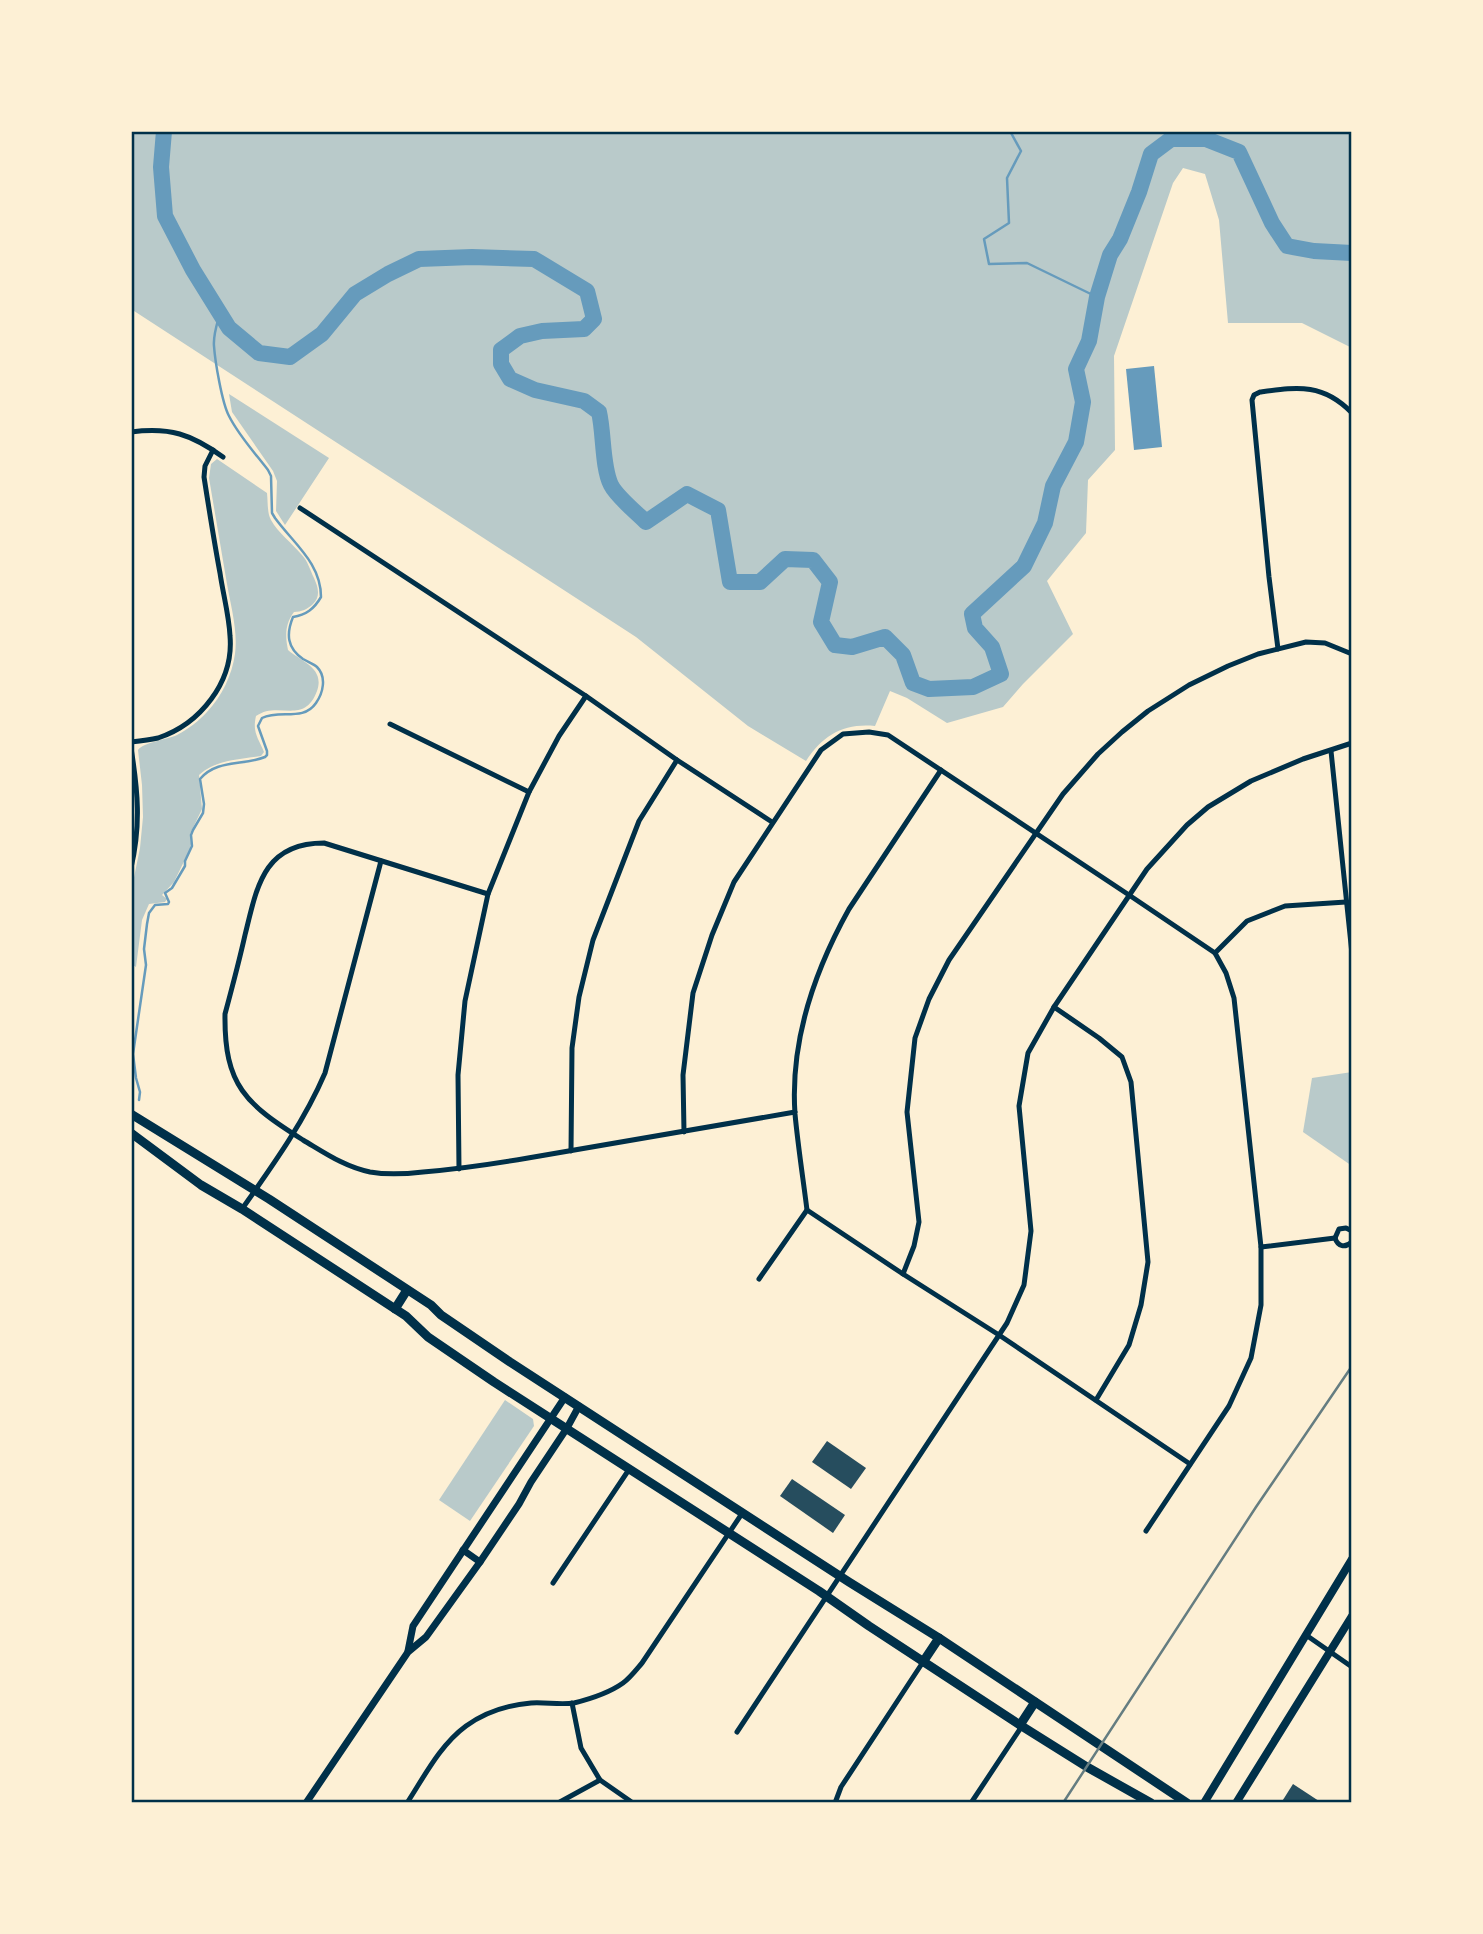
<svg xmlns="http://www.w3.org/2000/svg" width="1483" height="1934" font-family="Commissioner,sans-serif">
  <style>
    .green { fill: #b9caca }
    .water { fill: #669bbc }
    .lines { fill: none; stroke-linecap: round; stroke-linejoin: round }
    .stream { stroke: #669bbc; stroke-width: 2.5 }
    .river { stroke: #669bbc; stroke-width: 16 }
    .building { fill: #264d5e }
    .minor { stroke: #003049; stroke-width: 5 }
    .tertiary { stroke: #003049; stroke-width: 7 }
    .secondary { stroke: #003049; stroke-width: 8 }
    .primary { stroke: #003049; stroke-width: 9 }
    .rail { stroke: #657d81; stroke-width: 2.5 }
    .neatline { fill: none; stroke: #003049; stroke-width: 2.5 }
  </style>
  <rect width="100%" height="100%" fill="#fdf0d5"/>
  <g class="green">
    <path d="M 131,131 L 1352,131 L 1352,348 L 1302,323 L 1228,323 L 1219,220 L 1205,174 L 1183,168 L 1173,183 L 1114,356 L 1115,450 L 1088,480 L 1086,533 L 1047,581 L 1073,634 L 1023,684 L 1003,707 L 947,723 L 907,698 L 890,691 L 875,726 C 844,723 823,735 806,761 L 748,726 L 636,637 L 131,309 Z"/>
    <path d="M 229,394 L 329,458 L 285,525 L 276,511 L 277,481 L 273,471 L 232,412 Z"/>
    <path d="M 217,459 L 267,493 C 268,502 267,513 271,520 C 278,533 292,543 301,554 C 308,561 310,570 314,578 C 318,587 321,596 313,604 C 308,609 301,612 294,612 C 285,624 285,636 288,650 C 302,662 325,668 317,691 C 304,726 278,700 256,716 C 252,733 259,739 264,752 L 261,756 C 240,759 215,760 199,775 L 202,809 L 190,834 L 191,844 L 190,849 L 174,882 L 162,895 L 167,899 L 165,902 L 149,904 L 142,920 L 136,967 L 131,964 L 131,892 L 140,848 L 143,817 L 142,785 L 138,750 C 144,742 166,740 177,735 C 188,729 199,721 207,712 C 222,696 232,675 235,654 C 238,631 231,607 227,584 C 221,549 215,513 209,478 L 211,464 Z"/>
    <path d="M 1352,1072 L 1352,1166 L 1303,1132 L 1312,1078 Z"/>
    <path d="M 505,1400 L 533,1419 L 534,1426 L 470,1521 L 439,1500 Z"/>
  </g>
  <path class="water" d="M 1154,366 L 1162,447 L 1134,450 L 1126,369 Z"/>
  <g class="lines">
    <g class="stream">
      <path d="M 1010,131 L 1021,151 L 1007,178 L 1009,223 L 984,239 L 989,264 L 1027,263 L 1097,297"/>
      <path d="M 139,1100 L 140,1092 L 136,1078 L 133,1054 L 146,965 L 144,949 L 147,924 L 149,913 L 155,905 L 168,904 L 169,902 L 165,893 L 172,888 L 185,866 L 185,861 L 192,846 L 191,835 L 193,830 L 203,813 L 204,804 L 200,779 C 217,759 243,766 265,757 L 267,755 L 267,751 L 258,726 L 262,718 C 280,709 303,722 316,703 C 323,693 327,677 317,667 C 314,664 308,662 303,659 C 287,648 286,634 293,617 C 306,615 314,609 321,597 C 321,563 294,544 275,518 L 272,513 L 271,476 L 268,470 C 255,453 239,436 229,416 C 222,403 215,361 214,346 C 213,335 217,324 220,313"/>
    </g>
    <path class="river" d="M 164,131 L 161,167 L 165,216 L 193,270 L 229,328 L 259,353 L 290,357 L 322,334 L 355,294 L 388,274 L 419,259 L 472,257 L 534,259 L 587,291 L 594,319 L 584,329 L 542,331 L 520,336 L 501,350 L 501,364 L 510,379 L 535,390 L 584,401 L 599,412 C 604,433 602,467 611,485 C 617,497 636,512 646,522 L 687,494 L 718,510 L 730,582 L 760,582 L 785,559 L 813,560 L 830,582 L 821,622 L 835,645 L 852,647 L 885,637 L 903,655 L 913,683 L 929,689 L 973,687 L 1001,674 L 992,647 L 975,628 L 972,614 L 1024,566 L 1045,523 L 1053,486 L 1076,442 L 1083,402 L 1076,369 L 1089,341 L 1097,297 L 1110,255 L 1120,239 L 1139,192 L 1151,154 L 1171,139 L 1206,139 L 1239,152 L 1272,223 L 1287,246 L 1314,251 L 1352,253"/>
  </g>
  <g class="building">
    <path d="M 827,1441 L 866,1468 L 851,1489 L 812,1462 Z"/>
    <path d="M 792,1479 L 845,1515 L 833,1533 L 780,1496 Z"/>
    <path d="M 1293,1784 L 1322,1803 L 1281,1803 Z"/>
  </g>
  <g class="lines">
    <g class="minor">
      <path d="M 131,432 C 170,427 191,434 223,457"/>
      <path d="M 300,508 L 586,696 L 677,760 L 772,822"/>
      <path d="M 1278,649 L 1269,577 L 1252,400 L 1254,395 L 1260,392 C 1298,387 1323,383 1352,413"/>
      <path d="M 390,724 L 529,792"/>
      <path d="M 131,742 C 140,741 149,740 158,738 C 200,724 234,682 230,636 C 229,615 223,594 220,573 C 214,541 209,509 204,477 L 205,466 L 213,450"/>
      <path d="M 131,748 C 138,791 141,825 131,868"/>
      <path d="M 1331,751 L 1352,954"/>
      <path d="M 488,894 L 324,843 C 263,843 257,887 245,935 C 239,962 232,988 225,1014 C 224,1086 246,1104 303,1140 C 325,1153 345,1167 370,1172 C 387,1175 406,1174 423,1172 C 459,1169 493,1164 528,1158 C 617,1143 706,1128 795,1112"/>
      <path d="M 1215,953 L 1247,921 L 1285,906 L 1346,902"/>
      <path d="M 1054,1007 L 1099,1038 L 1122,1057 L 1131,1082 L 1148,1262 L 1141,1305 L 1129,1345 L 1096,1400"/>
      <path d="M 684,1132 L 683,1075 L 693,993 L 712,935 L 734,882 L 821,750 L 843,734 L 869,732 L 888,735 L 1129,895 L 1215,953 L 1226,973 L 1234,998 L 1261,1247 L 1261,1305 L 1251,1358 L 1229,1406 L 1146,1531"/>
      <path d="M 571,1151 L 572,1048 L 579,997 L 593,940 L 639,821 L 677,760"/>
      <path d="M 459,1169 L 458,1075 L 465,1001 L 488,894 L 529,792 L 559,736 L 586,696"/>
      <path d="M 242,1209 C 273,1165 304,1122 325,1073 L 381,861"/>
      <path d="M 807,1210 L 903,1274 L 999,1335 L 1190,1464"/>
      <path d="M 1335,1238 L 1339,1229 L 1346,1228 L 1352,1231"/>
      <path d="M 1335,1238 C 1338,1247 1345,1248 1352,1242"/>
      <path d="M 1261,1247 L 1335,1238"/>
      <path d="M 903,1274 L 914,1246 L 919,1222 L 907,1112 L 915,1038 L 929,999 L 949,960 L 1063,794 L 1098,754 L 1122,732 L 1148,711 L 1189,685 L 1228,666 L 1258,654 L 1306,642 L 1325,643 L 1352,654"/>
      <path d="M 759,1279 L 807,1210 C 803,1178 798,1146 795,1114 C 790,1042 815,970 849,909 L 941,770"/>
      <path d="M 553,1583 L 630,1468"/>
      <path d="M 1306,1635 L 1352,1667"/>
      <path d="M 572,1703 L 581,1748 L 600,1780 L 633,1803"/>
      <path d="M 737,1732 L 1007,1323 L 1024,1285 L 1031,1231 L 1019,1106 L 1028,1053 L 1054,1007 L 1147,869 L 1187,825 L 1208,807 L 1251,781 L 1303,759 L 1352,743"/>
      <path d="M 407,1803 C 424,1777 440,1745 466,1726 C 484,1713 508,1705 531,1703 C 545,1702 560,1705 574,1703 C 590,1699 609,1693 623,1683 C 630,1678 636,1670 642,1663 L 743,1512"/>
      <path d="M 558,1803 L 600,1780"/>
      <path d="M 835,1803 L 841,1787 L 923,1662"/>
      <path d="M 971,1803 L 1022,1726"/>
    </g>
    <g class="tertiary">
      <path d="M 463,1550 L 480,1562"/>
      <path d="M 408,1651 L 413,1626 L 565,1397"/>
      <path d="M 306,1803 L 408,1652 L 426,1637 L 480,1562 L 519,1504 L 531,1482 L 567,1428 L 579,1406"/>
    </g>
    <g class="secondary">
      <path d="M 1204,1803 L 1352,1559"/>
      <path d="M 1236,1803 L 1352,1616"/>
    </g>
    <g class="primary">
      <path d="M 131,1114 L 269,1199 L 431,1305 L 441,1315 L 510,1362 L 849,1582 L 939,1638 L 1187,1803"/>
      <path d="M 131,1133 L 201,1185 L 242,1209 L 406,1316 L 428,1337 L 494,1382 L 819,1591 L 869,1626 L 1020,1725 L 1087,1767 L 1151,1803"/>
      <path d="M 395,1309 L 407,1290"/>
      <path d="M 923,1662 L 939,1638"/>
      <path d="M 1020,1725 L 1035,1702"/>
    </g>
    <path class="rail" d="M 1063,1803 L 1256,1507 L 1352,1366"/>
  </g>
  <rect width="1483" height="1934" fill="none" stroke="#fdf0d5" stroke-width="266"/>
  <rect x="133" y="133" width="1217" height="1668" class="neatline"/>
</svg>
